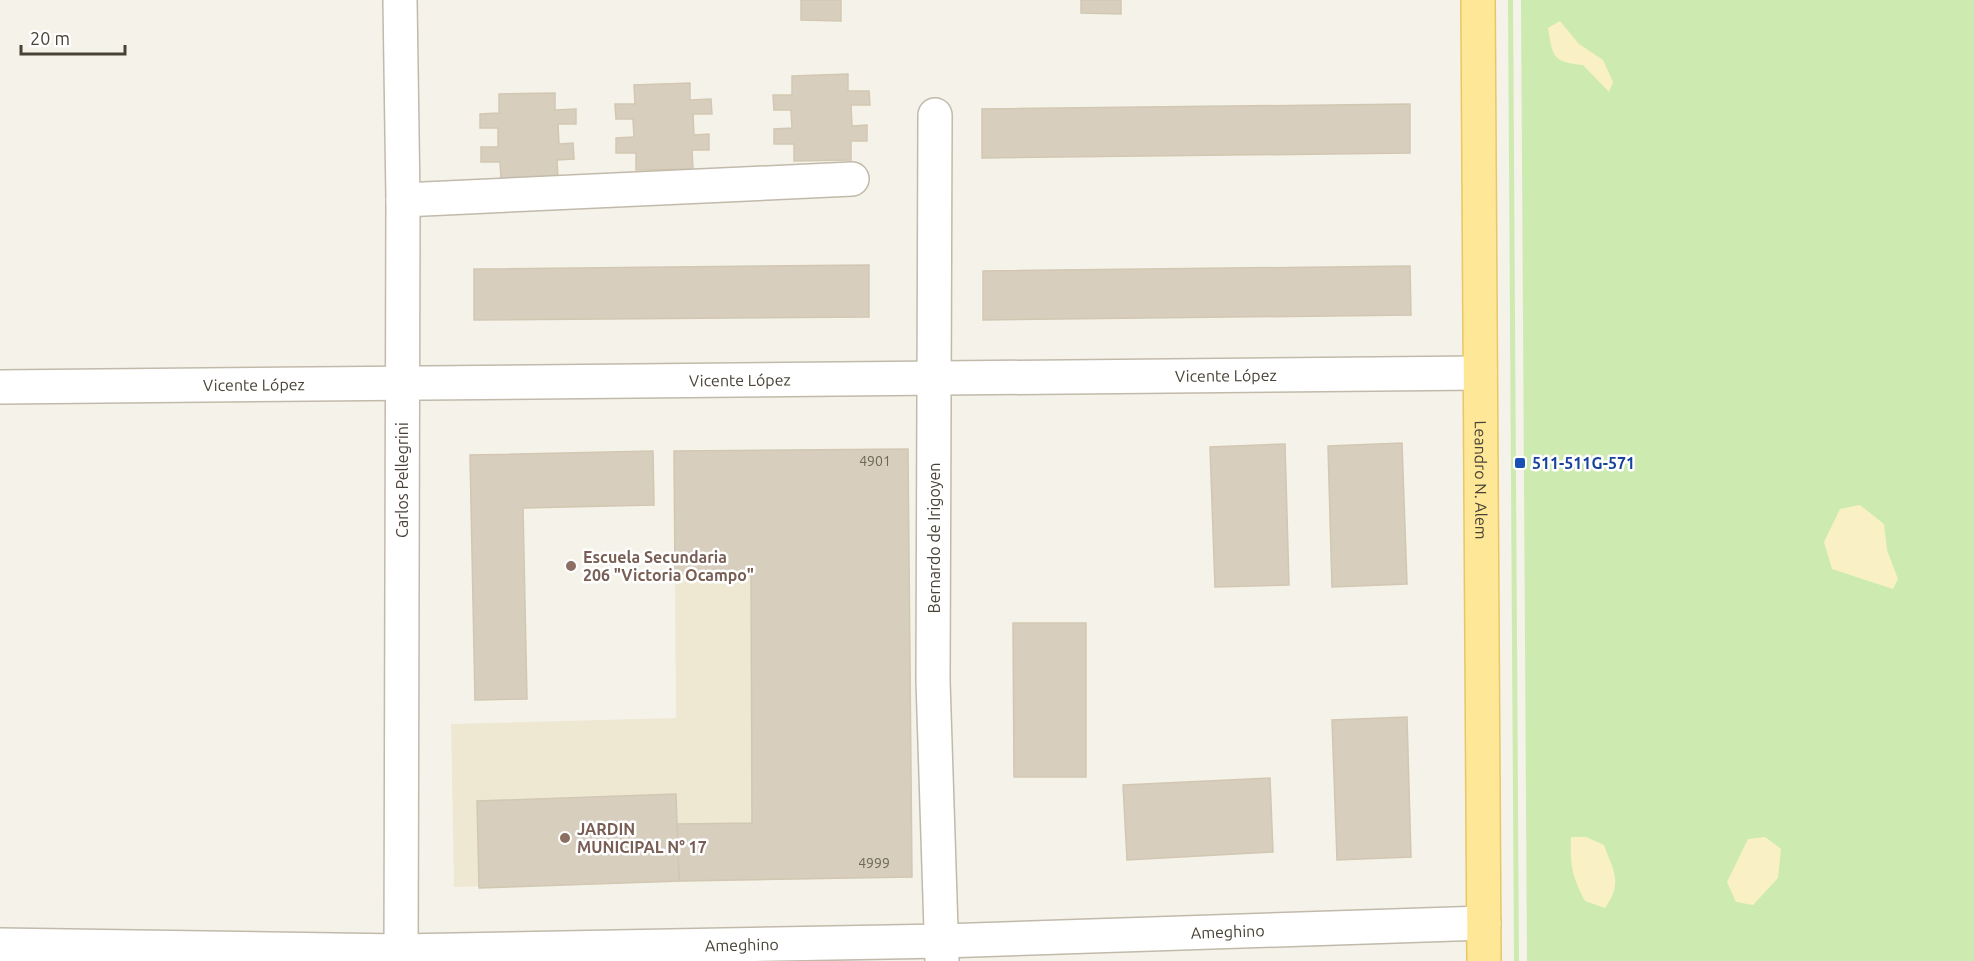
<svg xmlns="http://www.w3.org/2000/svg" width="1974" height="961" font-family="Ubuntu,sans-serif">
  <style>
    .education { fill: #eee8d3 }
    .green { fill: #cdeab1 }
    .sand { fill: #f9f1c5 }
    .building { fill: #d7cebe; stroke: #d2c7b1; stroke-width: 1.5 }
    .lines { fill: none; stroke-linecap: round; stroke-linejoin: round }
    .minor-casing { stroke: #c1baab; stroke-width: 36 }
    .major-casing { stroke: #e8c764; stroke-width: 36 }
    .minor { stroke: #fff; stroke-width: 33 }
    .major { stroke: #ffe798; stroke-width: 33 }
    .transit-dot { fill: #1a4fb4; stroke: #fff; stroke-width: 2 }
    .education-dot { fill: #8d6e63; stroke: #fff; stroke-width: 2 }
    .labels { text-anchor: middle; dominant-baseline: central; stroke-width: 5; stroke-linejoin: round; paint-order: stroke }
    .number-label { font-size: 14px; fill: #6c6659 }
    .street-label { font-size: 16px; fill: #494337; stroke: #fff }
    .transit-label { font-size: 16px; font-weight: bold; fill: #164399; stroke: #fff; text-anchor: start }
    .education-label { font-size: 16px; font-weight: bold; fill: #785e54; stroke: #fff; text-anchor: start }
  </style>
  <rect width="100%" height="100%" fill="#f5f2e9"/>
  <path class="education" d="M 908,449 L 912,877 L 454,887 L 451,724 L 676,718 L 674,451 Z"/>
  <g class="green">
    <path d="M 1508,0 L 1513,0 L 1519,961 L 1514,961 Z"/>
    <path d="M 1521,0 L 1974,0 L 1974,961 L 1527,961 Z"/>
  </g>
  <g class="sand">
    <path d="M 1560,21 L 1579,44 L 1603,60 L 1613,82 L 1609,92 L 1583,65 C 1552,62 1553,57 1548,28 Z"/>
    <path d="M 1860,505 L 1884,524 L 1887,550 L 1898,579 L 1893,589 L 1832,569 L 1824,542 L 1840,509 Z"/>
    <path d="M 1571,837 L 1586,837 L 1604,845 C 1614,872 1623,883 1605,908 L 1585,901 C 1572,876 1570,866 1571,837 Z"/>
    <path d="M 1765,837 L 1781,849 L 1778,878 L 1753,905 L 1736,902 L 1727,882 L 1748,839 Z"/>
  </g>
  <g class="building">
    <path d="M 801,0 L 841,0 L 841,21 L 801,20 Z"/>
    <path d="M 1081,0 L 1121,0 L 1121,14 L 1081,13 Z"/>
    <path d="M 848,74 L 848,91 L 869,91 L 870,105 L 851,105 L 852,126 L 867,125 L 867,141 L 851,141 L 851,160 L 794,161 L 794,144 L 774,144 L 774,129 L 792,128 L 791,110 L 774,110 L 773,95 L 792,95 L 792,76 Z"/>
    <path d="M 690,83 L 690,100 L 711,99 L 712,114 L 693,114 L 694,135 L 709,134 L 709,150 L 692,150 L 693,169 L 636,170 L 636,153 L 616,153 L 616,138 L 634,137 L 633,119 L 616,119 L 615,104 L 635,104 L 634,85 Z"/>
    <path d="M 555,93 L 555,110 L 576,109 L 576,124 L 558,124 L 559,144 L 573,143 L 574,159 L 557,160 L 558,178 L 501,179 L 500,162 L 481,162 L 481,147 L 498,147 L 498,128 L 480,128 L 480,114 L 499,113 L 499,94 Z"/>
    <path d="M 1410,104 L 1410,153 L 982,158 L 982,109 Z"/>
    <path d="M 869,265 L 869,317 L 474,320 L 474,269 Z"/>
    <path d="M 1410,266 L 1411,315 L 983,320 L 983,271 Z"/>
    <path d="M 1402,443 L 1407,584 L 1332,587 L 1328,446 Z"/>
    <path d="M 1285,444 L 1289,585 L 1215,587 L 1210,447 Z"/>
    <path d="M 908,449 L 912,877 L 679,881 L 677,824 L 752,823 L 751,572 L 675,574 L 674,451 Z"/>
    <path d="M 653,451 L 654,505 L 523,508 L 527,699 L 475,700 L 470,455 Z"/>
    <path d="M 1013,623 L 1086,623 L 1086,777 L 1014,777 Z"/>
    <path d="M 1407,717 L 1411,857 L 1337,860 L 1332,720 Z"/>
    <path d="M 1270,778 L 1273,852 L 1127,860 L 1123,785 Z"/>
    <path d="M 676,794 L 679,881 L 479,888 L 477,801 Z"/>
  </g>
  <g class="lines">
    <defs>
      <g id="minor">
        <path d="M 400,0 L 403,200 L 401,961"/>
        <path d="M 935,115 L 933,681 L 942,961"/>
        <path d="M 403,200 L 852,179"/>
        <path id="s1" d="M 0,387 L 1480,373"/>
        <path id="s2" d="M 0,945 L 400,951 L 943,941 L 1484,923"/>
      </g>
      <g id="major">
        <path id="s3" d="M 1478,0 L 1484,961"/>
      </g>
    </defs>
    <use href="#minor" class="minor-casing"/>
    <use href="#major" class="major-casing"/>
    <use href="#minor" class="minor"/>
    <use href="#major" class="major"/>
  </g>
  <rect class="transit-dot" x="1514" y="457" width="12" height="12" rx="3"/>
  <g class="education-dot">
    <circle cx="571" cy="566" r="6"/>
    <circle cx="565" cy="838" r="6"/>
  </g>
  <g class="labels">
    <g class="number-label">
      <text x="875" y="461">4901</text>
      <text x="874" y="863">4999</text>
    </g>
    <g class="street-label">
      <text stroke="none"><textPath href="#s1" startOffset="1226">Vicente López</textPath></text>
      <text stroke="none"><textPath href="#s1" startOffset="740">Vicente López</textPath></text>
      <text stroke="none"><textPath href="#s1" startOffset="254">Vicente López</textPath></text>
      <text transform="translate(402 480) rotate(-90)">Carlos Pellegrini</text>
      <text stroke="none"><textPath href="#s3" startOffset="480">Leandro N. Alem</textPath></text>
      <text transform="translate(934 538) rotate(-90)">Bernardo de Irigoyen</text>
      <text stroke="none"><textPath href="#s2" startOffset="1228">Ameghino</textPath></text>
      <text stroke="none"><textPath href="#s2" startOffset="742">Ameghino</textPath></text>
    </g>
    <g class="transit-label">
      <text x="1532" y="463">511-511G-571</text>
    </g>
    <g class="education-label">
      <text x="583" y="557">Escuela Secundaria<tspan x="583" dy="18">206 "Victoria Ocampo"</tspan></text>
      <text x="577" y="829">JARDIN<tspan x="577" dy="18">MUNICIPAL N° 17</tspan></text>
    </g>
  </g>
  <path d="M21 45v9h104v-9" fill="none" stroke="#494337" stroke-width="3"/>
  <text x="30" y="45" font-size="18" fill="#494337" stroke="#ffffff" stroke-width="4.5" paint-order="stroke">20 m</text>
</svg>
